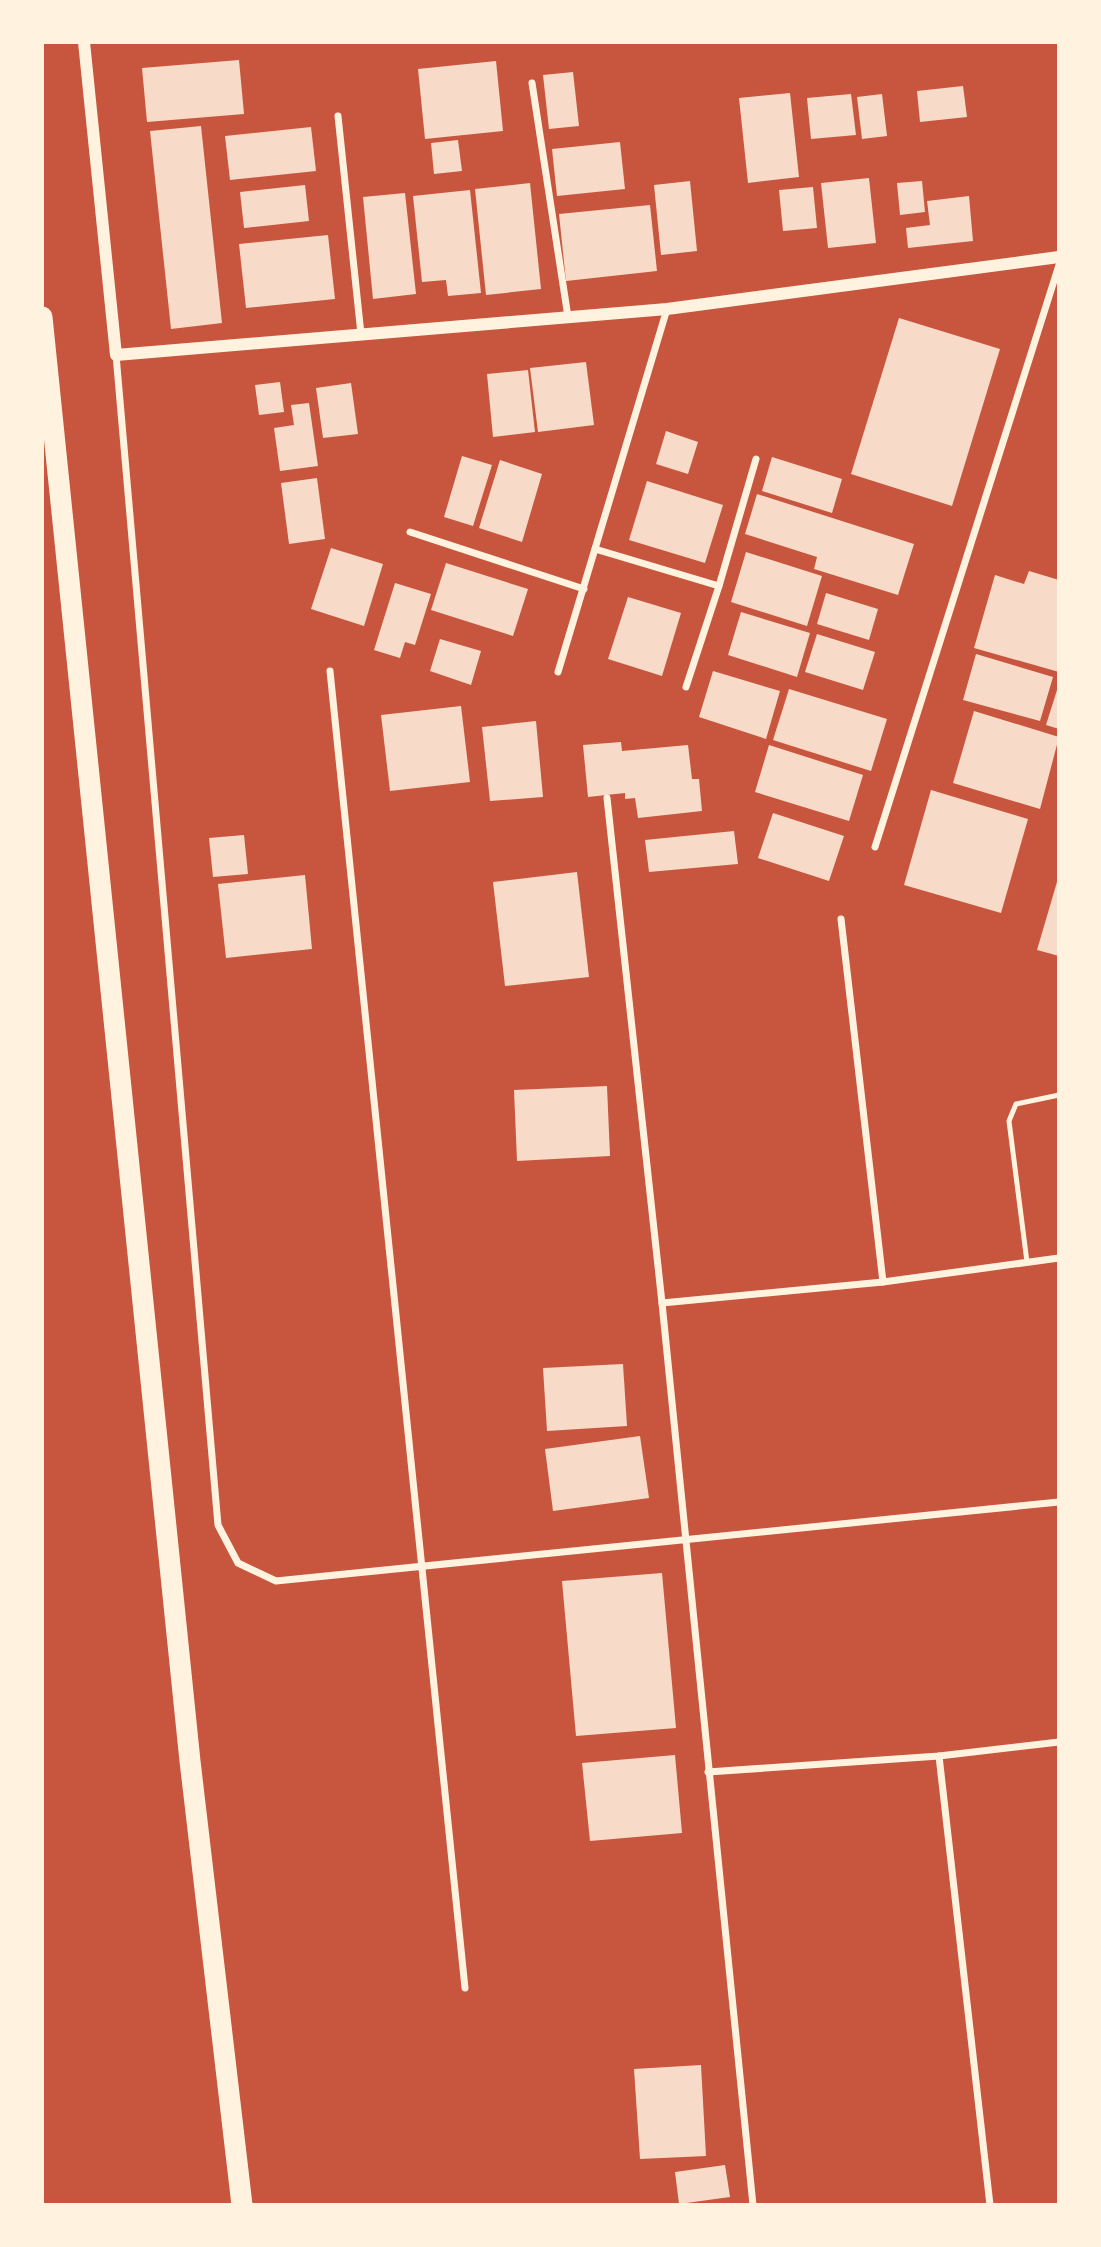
<svg xmlns="http://www.w3.org/2000/svg" width="1101" height="2247" font-family="Signika,sans-serif">
  <style>
    .building { fill: #f7dbc8 }
    .lines { fill: none; stroke-linecap: round; stroke-linejoin: round }
    .service { stroke: #fff3e0; stroke-width: 5 }
    .minor { stroke: #fff3e0; stroke-width: 7 }
    .tertiary { stroke: #fff3e0; stroke-width: 12 }
    .motorway { stroke: #fff3e0; stroke-width: 21 }
  </style>
  <rect width="100%" height="100%" fill="#c8553d"/>
  <g class="building">
    <path d="M 239,60 L 244,114 L 147,122 L 142,68 Z"/>
    <path d="M 496,61 L 503,131 L 425,139 L 418,69 Z"/>
    <path d="M 573,72 L 579,126 L 549,129 L 543,75 Z"/>
    <path d="M 963,86 L 967,117 L 920,122 L 917,91 Z"/>
    <path d="M 790,93 L 799,177 L 748,183 L 739,98 Z"/>
    <path d="M 851,94 L 856,135 L 811,139 L 807,98 Z"/>
    <path d="M 882,94 L 887,136 L 862,139 L 857,97 Z"/>
    <path d="M 201,126 L 222,323 L 171,329 L 150,131 Z"/>
    <path d="M 311,127 L 316,171 L 230,180 L 225,136 Z"/>
    <path d="M 458,140 L 462,171 L 434,174 L 431,143 Z"/>
    <path d="M 620,142 L 625,189 L 557,196 L 552,149 Z"/>
    <path d="M 869,178 L 876,243 L 828,248 L 821,183 Z"/>
    <path d="M 690,181 L 697,251 L 661,255 L 654,185 Z"/>
    <path d="M 922,181 L 925,212 L 900,215 L 897,183 Z"/>
    <path d="M 530,183 L 541,289 L 486,295 L 475,189 Z"/>
    <path d="M 305,185 L 309,221 L 244,228 L 240,192 Z"/>
    <path d="M 813,187 L 817,228 L 783,231 L 779,190 Z"/>
    <path d="M 470,190 L 481,293 L 448,296 L 446,280 L 422,282 L 413,196 Z"/>
    <path d="M 405,193 L 416,294 L 373,299 L 363,197 Z"/>
    <path d="M 969,196 L 973,241 L 908,248 L 906,228 L 930,225 L 927,201 Z"/>
    <path d="M 650,205 L 657,271 L 566,281 L 559,214 Z"/>
    <path d="M 328,235 L 335,299 L 246,308 L 239,244 Z"/>
    <path d="M 899,318 L 1000,349 L 952,506 L 851,474 Z"/>
    <path d="M 586,362 L 594,425 L 538,432 L 530,368 Z"/>
    <path d="M 528,370 L 535,432 L 493,437 L 487,374 Z"/>
    <path d="M 280,382 L 284,412 L 259,415 L 255,385 Z"/>
    <path d="M 351,383 L 358,434 L 323,438 L 316,388 Z"/>
    <path d="M 309,403 L 318,466 L 280,471 L 274,428 L 294,425 L 291,405 Z"/>
    <path d="M 666,431 L 698,442 L 688,474 L 656,464 Z"/>
    <path d="M 462,456 L 492,465 L 473,526 L 444,517 Z"/>
    <path d="M 772,457 L 842,479 L 832,513 L 762,491 Z"/>
    <path d="M 500,460 L 542,474 L 522,542 L 479,528 Z"/>
    <path d="M 317,478 L 325,539 L 289,544 L 281,483 Z"/>
    <path d="M 647,481 L 723,505 L 705,563 L 629,540 Z"/>
    <path d="M 757,494 L 914,544 L 898,595 L 814,569 L 817,557 L 745,534 Z"/>
    <path d="M 331,548 L 383,564 L 364,626 L 311,609 Z"/>
    <path d="M 746,552 L 822,576 L 807,626 L 731,602 Z"/>
    <path d="M 446,563 L 528,589 L 513,636 L 431,610 Z"/>
    <path d="M 1029,571 L 1059,580 L 1059,672 L 974,648 L 995,575 L 1024,584 Z"/>
    <path d="M 395,583 L 431,594 L 415,645 L 405,642 L 400,658 L 374,650 Z"/>
    <path d="M 826,593 L 878,609 L 869,640 L 817,624 Z"/>
    <path d="M 628,597 L 681,613 L 662,676 L 608,659 Z"/>
    <path d="M 741,612 L 810,633 L 797,677 L 728,655 Z"/>
    <path d="M 817,634 L 875,652 L 863,690 L 805,672 Z"/>
    <path d="M 440,639 L 481,651 L 471,685 L 430,671 Z"/>
    <path d="M 976,654 L 1053,677 L 1040,721 L 963,700 Z"/>
    <path d="M 713,671 L 780,691 L 766,739 L 699,717 Z"/>
    <path d="M 789,689 L 887,719 L 871,771 L 773,740 Z"/>
    <path d="M 1057,690 L 1059,690 L 1059,729 L 1046,725 Z"/>
    <path d="M 461,706 L 470,782 L 390,791 L 381,715 Z"/>
    <path d="M 974,711 L 1059,737 L 1040,809 L 953,783 Z"/>
    <path d="M 536,721 L 543,797 L 490,801 L 482,727 Z"/>
    <path d="M 621,742 L 622,751 L 688,745 L 692,779 L 699,779 L 702,811 L 638,818 L 635,798 L 625,799 L 625,793 L 588,797 L 583,745 Z"/>
    <path d="M 769,745 L 863,775 L 849,821 L 755,792 Z"/>
    <path d="M 931,790 L 1028,819 L 1001,913 L 904,885 Z"/>
    <path d="M 773,813 L 844,836 L 829,881 L 758,858 Z"/>
    <path d="M 734,831 L 738,864 L 649,872 L 645,840 Z"/>
    <path d="M 244,835 L 248,874 L 213,877 L 209,838 Z"/>
    <path d="M 577,872 L 589,977 L 505,986 L 493,882 Z"/>
    <path d="M 305,875 L 312,949 L 226,958 L 218,884 Z"/>
    <path d="M 1059,875 L 1059,956 L 1037,950 Z"/>
    <path d="M 607,1086 L 610,1156 L 517,1161 L 514,1090 Z"/>
    <path d="M 623,1364 L 627,1426 L 547,1431 L 543,1368 Z"/>
    <path d="M 640,1436 L 649,1498 L 553,1511 L 545,1449 Z"/>
    <path d="M 662,1573 L 676,1728 L 576,1736 L 562,1581 Z"/>
    <path d="M 675,1755 L 682,1833 L 590,1841 L 582,1763 Z"/>
    <path d="M 701,2065 L 706,2156 L 640,2159 L 634,2069 Z"/>
    <path d="M 725,2165 L 730,2197 L 679,2204 L 675,2172 Z"/>
  </g>
  <g class="lines">
    <path class="service" d="M 1027,1262 L 1009,1121 L 1016,1104 L 1059,1095"/>
    <g class="minor">
      <path d="M 532,83 L 568,317"/>
      <path d="M 338,116 L 361,334"/>
      <path d="M 116,355 L 218,1525 L 238,1563 L 276,1581 L 1059,1502"/>
      <path d="M 410,532 L 584,589"/>
      <path d="M 595,549 L 719,586"/>
      <path d="M 330,671 L 465,1988"/>
      <path d="M 558,672 L 667,309"/>
      <path d="M 686,687 L 719,586 L 756,459"/>
      <path d="M 607,798 L 662,1303 L 753,2205"/>
      <path d="M 875,847 L 1059,265"/>
      <path d="M 841,919 L 883,1282"/>
      <path d="M 662,1303 L 883,1282 L 1059,1258"/>
      <path d="M 939,1756 L 990,2205"/>
      <path d="M 708,1772 L 939,1756 L 1059,1742"/>
    </g>
    <path class="tertiary" d="M 84,42 L 116,355 L 667,309 L 1059,257"/>
    <path class="motorway" d="M 42,317 L 190,1761 L 242,2205"/>
  </g>
  <rect width="1101" height="2247" fill="none" stroke="#fff3e0" stroke-width="88"/>
</svg>
